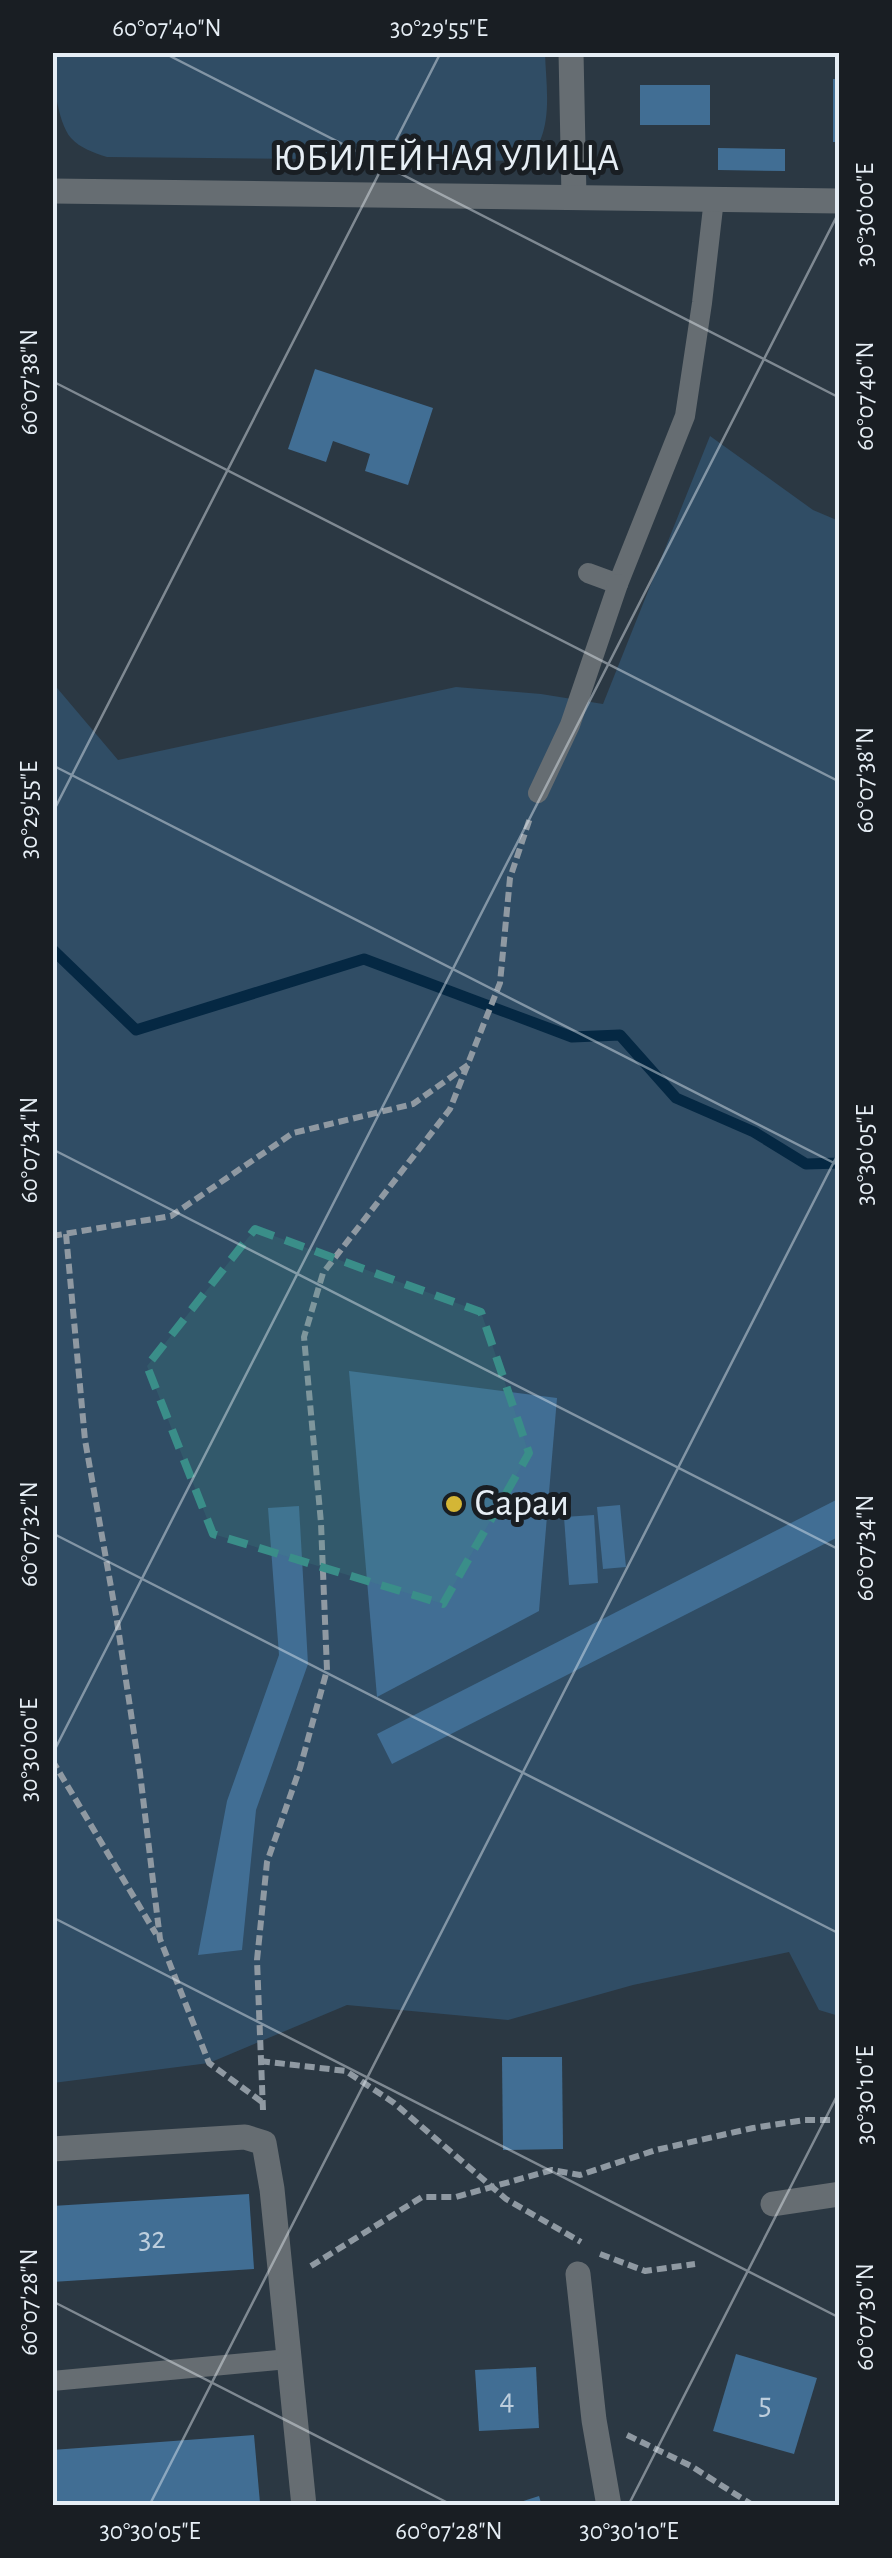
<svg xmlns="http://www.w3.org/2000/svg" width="892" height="2558" font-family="'Alegreya Sans',sans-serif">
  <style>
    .green { fill: #304d65 }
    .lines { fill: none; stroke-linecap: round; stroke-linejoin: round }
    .stream { stroke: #052843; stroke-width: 11 }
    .building { fill: #416e94 }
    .path { stroke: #8f99a2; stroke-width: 6; stroke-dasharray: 10 5; stroke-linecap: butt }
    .lane { stroke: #666d72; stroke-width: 20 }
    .street { stroke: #666d72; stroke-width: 25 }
    .marked { fill: #3a8e89; fill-opacity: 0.2; stroke: #3a8e89; stroke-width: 8; stroke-dasharray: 20 12; stroke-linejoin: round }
    .ticks { fill: none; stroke: #e6eef5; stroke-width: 2.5; stroke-opacity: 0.45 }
    .poi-dot { fill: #d4b635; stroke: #191e23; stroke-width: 4 }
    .labels { text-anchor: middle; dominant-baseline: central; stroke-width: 10; stroke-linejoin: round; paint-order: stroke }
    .number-label { font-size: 32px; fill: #bdcedd }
    .street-label { font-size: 38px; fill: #e6eef5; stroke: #191e23 }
    .poi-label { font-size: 38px; fill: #e6eef5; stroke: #191e23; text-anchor: start }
    .neatline { fill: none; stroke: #e6eef5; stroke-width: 4 }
    .ticks-label { font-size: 25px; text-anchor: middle; fill: #e6eef5 }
  </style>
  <rect width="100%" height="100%" fill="#2b3843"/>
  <g class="green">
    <path d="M 52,53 L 545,53 C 546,88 555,134 526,161 L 107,157 C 94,153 80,148 71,138 C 57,122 52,74 52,53 Z"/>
    <path d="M 710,436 L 813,510 L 839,521 L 839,2016 L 819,2010 L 789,1952 L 633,1985 L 508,2020 L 347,2005 L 209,2063 L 53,2083 L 52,682 L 118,760 L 456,687 L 541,694 L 603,704 Z"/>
  </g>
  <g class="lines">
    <path class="stream" d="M 52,949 L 136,1030 L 364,959 L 572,1037 L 620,1035 L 676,1098 L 754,1132 L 806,1164 L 840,1163"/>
  </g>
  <g class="building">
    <rect x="833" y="79" width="7" height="63"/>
    <rect x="640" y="85" width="70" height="40"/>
    <path d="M 718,148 L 785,149 L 785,171 L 718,170 Z"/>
    <path d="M 315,369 L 433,408 L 408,485 L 365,471 L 370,454 L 333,441 L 326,462 L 288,449 Z"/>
    <path d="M 349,1371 L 557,1398 L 539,1611 L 377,1697 Z"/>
    <path d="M 840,1498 L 840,1536 L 392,1764 L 377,1734 Z"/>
    <path d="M 620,1505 L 626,1567 L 603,1569 L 597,1507 Z"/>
    <path d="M 299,1506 L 308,1664 L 256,1810 L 242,1950 L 198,1955 L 227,1801 L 279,1655 L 268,1508 Z"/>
    <path d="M 594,1515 L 598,1583 L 569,1585 L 564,1517 Z"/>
    <path d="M 502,2057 L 562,2057 L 563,2149 L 503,2150 Z"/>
    <path d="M 249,2194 L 254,2269 L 52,2282 L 52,2206 Z"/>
    <path d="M 736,2354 L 817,2378 L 794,2454 L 713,2431 Z"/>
    <path d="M 536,2367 L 539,2428 L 479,2431 L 475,2370 Z"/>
    <path d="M 254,2435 L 260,2503 L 229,2506 L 52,2506 L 52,2450 Z"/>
    <path d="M 539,2496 L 542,2506 L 511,2506 L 511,2505 Z"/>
  </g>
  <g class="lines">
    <g class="path">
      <path d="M 66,1234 L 85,1440 L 117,1621 L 140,1773 L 160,1939 L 209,2063 L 262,2102"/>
      <path d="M 52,1236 L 171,1216 L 293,1133 L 413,1104 L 468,1065"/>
      <path d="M 52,1760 L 156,1934"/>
      <path d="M 260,2061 L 346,2071 L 394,2103 L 506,2199 L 581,2242"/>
      <path d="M 263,2110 L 257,1960 L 267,1862 L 300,1768 L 327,1670 L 321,1523 L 304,1337 L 323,1273 L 450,1109 L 500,983 L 510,878 L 530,818"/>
      <path d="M 600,2254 L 645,2271 L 695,2264"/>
      <path d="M 311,2266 L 422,2197 L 456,2197 L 552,2170 L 580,2175 L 656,2150 L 753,2128 L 805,2120 L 840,2120"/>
      <path d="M 627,2435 L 691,2466 L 754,2506"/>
    </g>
    <g class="lane">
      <path d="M 588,573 L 618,584 L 685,416 L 702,303 L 714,199"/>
      <path d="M 538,793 L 570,725 L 618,584"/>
      <path d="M 52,2381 L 288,2359"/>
    </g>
    <g class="street">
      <path d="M 571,52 L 574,197"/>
      <path d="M 52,191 L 840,201"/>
      <path d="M 52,2149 L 245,2137 L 264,2143 L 272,2189 L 304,2506"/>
      <path d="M 773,2204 L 840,2194"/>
      <path d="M 578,2274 L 594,2420 L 609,2506"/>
    </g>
  </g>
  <path class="marked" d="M 255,1229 L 481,1312 L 529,1453 L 443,1604 L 213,1534 L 147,1366 Z"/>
  <path class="ticks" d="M 162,52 L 840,398M 52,381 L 840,782M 52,765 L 840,1166M 52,814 L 441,52M 52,1149 L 840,1550M 52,1533 L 840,1934M 52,1755 L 840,210M 52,1917 L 840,2318M 52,2301 L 454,2506M 149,2506 L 840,1150M 628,2506 L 840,2090"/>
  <circle class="poi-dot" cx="454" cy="1504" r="10"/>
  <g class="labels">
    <g class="number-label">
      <text x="152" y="2238">32</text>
      <text x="507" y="2399">4</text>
      <text x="765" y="2404">5</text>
    </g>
    <g class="street-label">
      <text x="446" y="159">ЮБИЛЕЙНАЯ УЛИЦА</text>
    </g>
    <g class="poi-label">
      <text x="474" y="1504">Сараи</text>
    </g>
  </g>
  <rect width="892" height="2558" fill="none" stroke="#191e23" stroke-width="110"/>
  <rect x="55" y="55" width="782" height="2448" class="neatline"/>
  <g class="ticks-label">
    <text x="167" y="36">60°07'40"N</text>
    <text x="439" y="36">30°29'55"E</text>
    <text transform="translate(864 215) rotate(-90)" y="9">30°30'00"E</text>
    <text transform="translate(28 382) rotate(-90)" y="9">60°07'38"N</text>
    <text transform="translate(864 396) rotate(-90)" y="9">60°07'40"N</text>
    <text transform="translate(864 780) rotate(-90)" y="9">60°07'38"N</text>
    <text transform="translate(28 810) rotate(-90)" y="9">30°29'55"E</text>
    <text transform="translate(28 1150) rotate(-90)" y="9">60°07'34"N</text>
    <text transform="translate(864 1155) rotate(-90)" y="9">30°30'05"E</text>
    <text transform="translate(28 1534) rotate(-90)" y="9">60°07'32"N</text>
    <text transform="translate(864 1548) rotate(-90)" y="9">60°07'34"N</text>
    <text transform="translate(28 1750) rotate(-90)" y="9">30°30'00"E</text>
    <text transform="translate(864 2095) rotate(-90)" y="9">30°30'10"E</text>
    <text transform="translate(28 2302) rotate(-90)" y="9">60°07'28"N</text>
    <text transform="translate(864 2317) rotate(-90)" y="9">60°07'30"N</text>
    <text x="150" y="2539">30°30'05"E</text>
    <text x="449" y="2539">60°07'28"N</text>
    <text x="629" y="2539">30°30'10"E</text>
  </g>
</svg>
